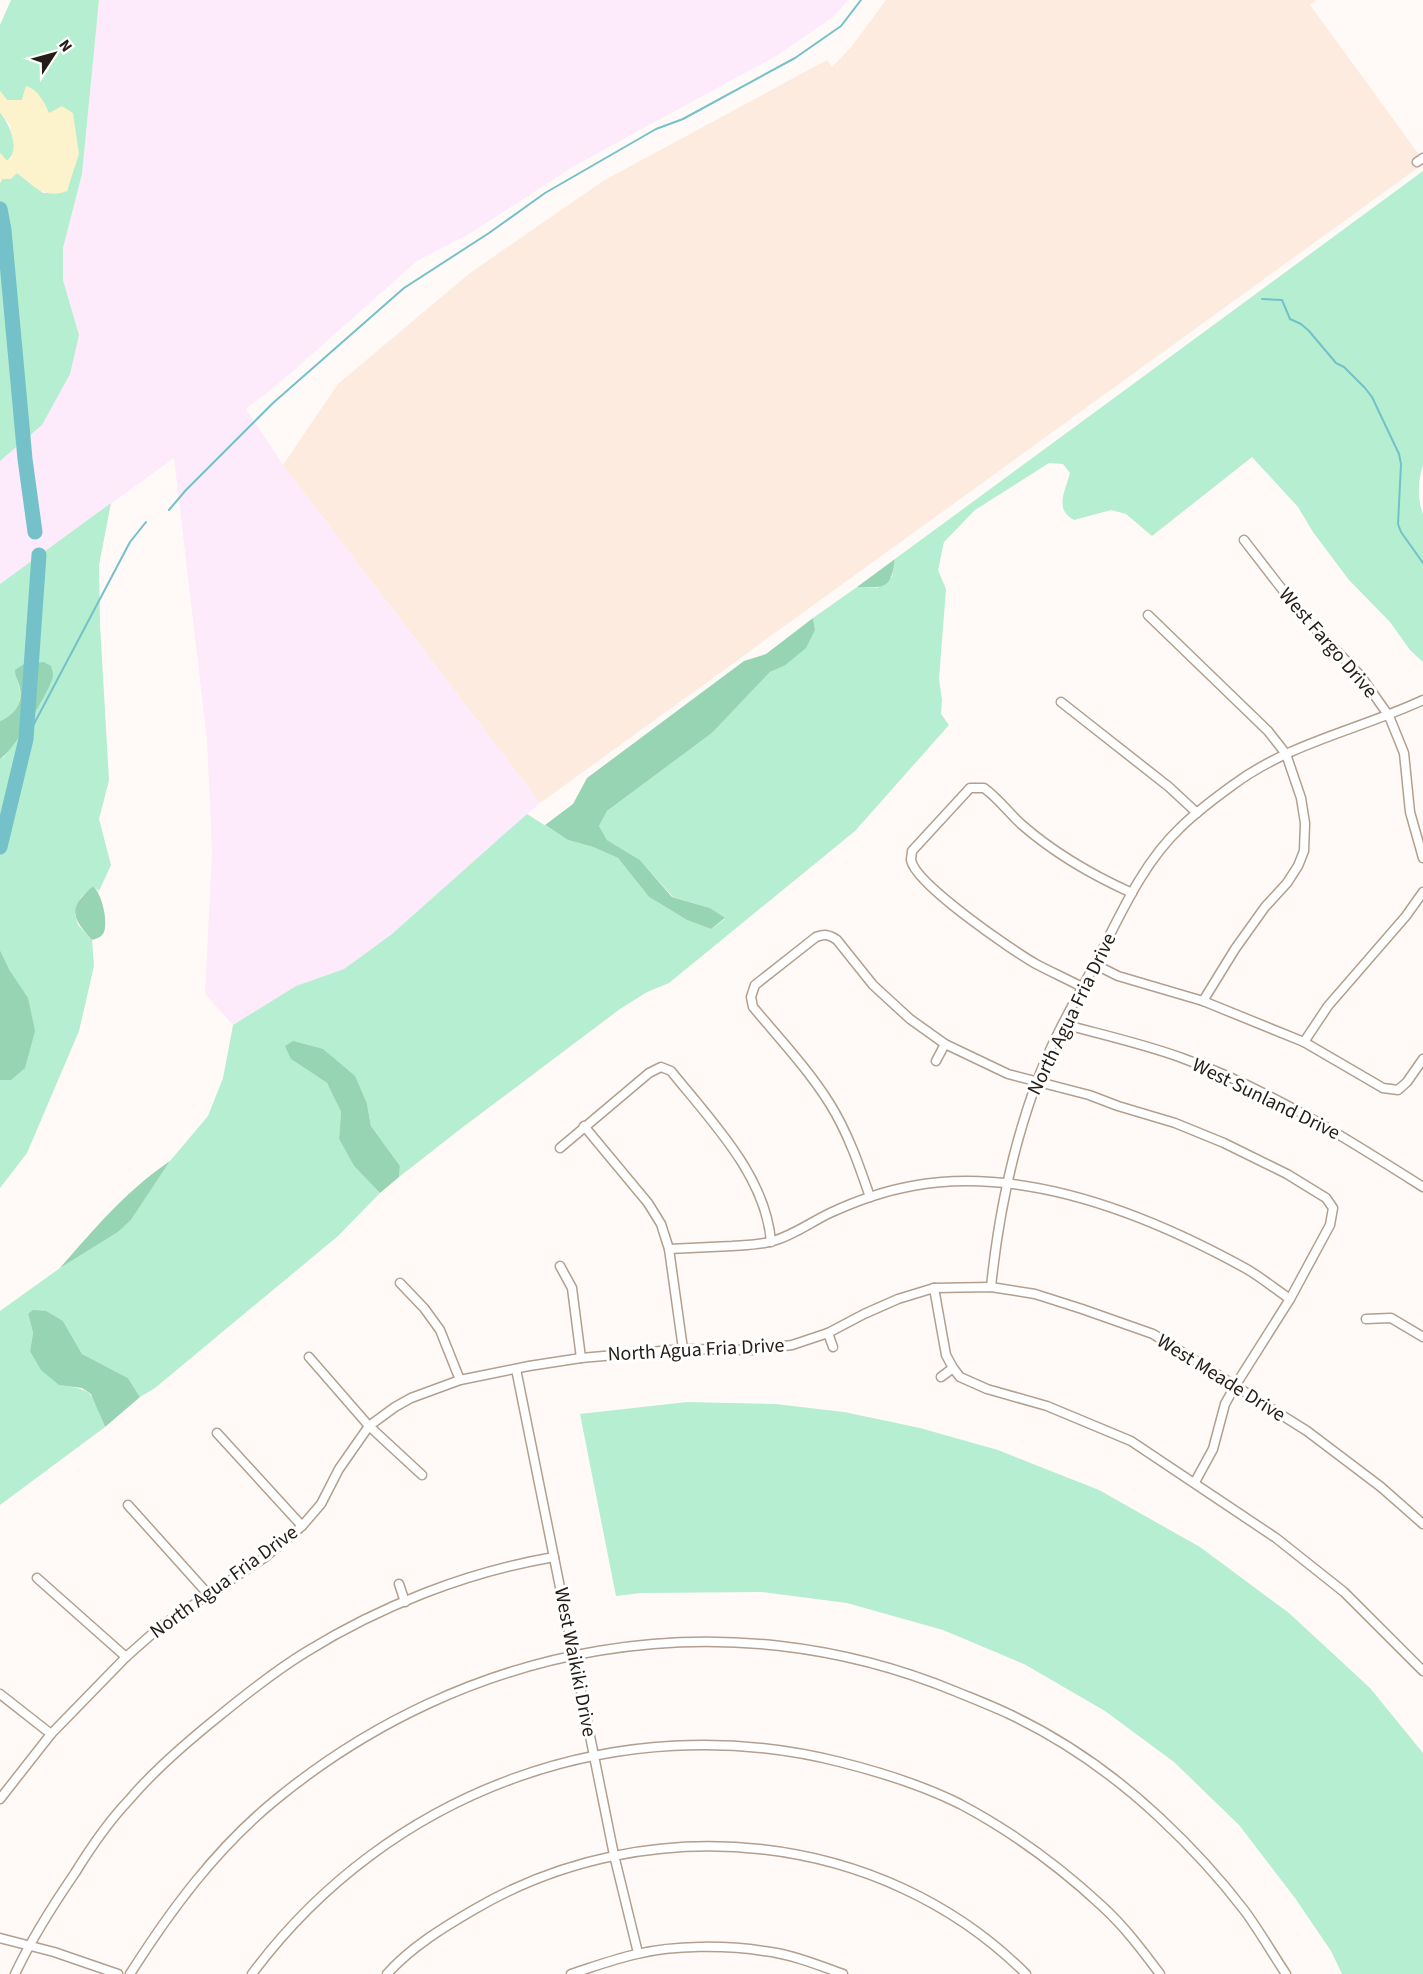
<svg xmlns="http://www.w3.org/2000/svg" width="1423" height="1974" font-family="'Source Sans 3',sans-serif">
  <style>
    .built { fill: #fcebde }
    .industrial { fill: #fdebfc }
    .green { fill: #b5eed0 }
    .forest { fill: #96d4b4 }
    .sand { fill: #fcf2cc }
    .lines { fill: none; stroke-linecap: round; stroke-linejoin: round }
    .stream { stroke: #74c1c9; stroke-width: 2 }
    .river { stroke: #74c1c9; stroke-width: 15 }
    .minor-casing { stroke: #b29f8f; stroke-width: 11 }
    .minor { stroke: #fff; stroke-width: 8 }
    .labels { text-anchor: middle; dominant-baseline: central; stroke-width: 6; stroke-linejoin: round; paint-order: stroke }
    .street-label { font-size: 20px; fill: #241d17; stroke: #fff }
  </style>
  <rect width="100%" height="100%" fill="#fffaf7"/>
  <path class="built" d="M 886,0 L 1316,0 L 1310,5 L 1423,160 L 1423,164 L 540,803 L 283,465 L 338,384 L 470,273 L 603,181 L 827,60 L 832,67 L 852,46 Z"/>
  <path class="industrial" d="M 99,0 L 848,0 L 833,17 L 778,55 L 574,166 L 471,233 L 417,261 L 283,380 L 246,409 L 283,465 L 540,803 L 392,934 L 344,969 L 296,986 L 233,1025 L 205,994 L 212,851 L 207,740 L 174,458 L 0,584 L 0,461 L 42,425 L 79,335 L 63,280 L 63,248 L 82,174 Z"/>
  <g class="green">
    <path d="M 11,0 L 99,0 L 82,174 L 63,248 L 63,280 L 79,335 L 70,374 L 42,425 L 0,461 L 0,183 L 2,179 L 17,173 L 43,193 L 67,191 L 71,177 L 49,114 L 26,87 L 22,100 L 7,100 L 0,91 L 0,25 Z"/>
    <path d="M 0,112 C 9,125 22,149 7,161 L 0,153 Z"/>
    <path d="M 1423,171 L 1423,465 C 1418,480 1417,499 1423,514 L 1423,662 L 1410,650 L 1390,622 L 1349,580 L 1313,532 L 1298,507 L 1252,457 L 1152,536 L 1126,514 L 1111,510 L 1074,520 C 1054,509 1065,492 1070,473 L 1063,464 L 1049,463 L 975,510 L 944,542 L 938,570 L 946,589 L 939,679 L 942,700 L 941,714 L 949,725 L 855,831 L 669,983 L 647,992 L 620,1009 L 463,1127 L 399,1177 L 400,1166 L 371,1126 L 367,1104 L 291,1059 L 327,1083 L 341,1112 L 339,1139 L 354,1166 L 380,1193 L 338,1236 L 155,1388 L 140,1397 L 128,1378 L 82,1354 L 63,1321 L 28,1315 L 33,1333 L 30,1351 L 60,1385 C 97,1390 91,1394 105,1427 L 0,1505 L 0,1311 L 60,1268 L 118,1232 L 131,1220 L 170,1161 L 208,1116 L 223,1078 L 233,1025 L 296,986 L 344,969 L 392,934 L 527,814 L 568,840 L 593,847 L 618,858 L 649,897 L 687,920 L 711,929 L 725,919 L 710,908 L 673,897 L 640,860 L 607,840 L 599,826 L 607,811 L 712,733 L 770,672 L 784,666 L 815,630 L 813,618 L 857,587 L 877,588 L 892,577 L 895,559 Z"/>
    <path d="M 111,503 L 99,565 L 100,624 L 109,780 L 99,819 L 111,865 L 99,891 L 93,886 L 81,897 L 75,914 L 78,925 L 92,940 L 94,966 L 79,1031 L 27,1153 L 0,1188 L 0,1080 L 11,1080 L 10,971 L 0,950 L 0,759 L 4,757 L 37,708 L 16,677 C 24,696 21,713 0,721 L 0,584 Z"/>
    <path d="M 687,1402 L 775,1404 L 844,1412 L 920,1428 L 998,1450 L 1099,1490 L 1200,1547 L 1289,1613 L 1370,1688 L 1423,1753 L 1423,1974 L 1342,1974 L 1331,1951 L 1295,1898 L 1239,1825 L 1174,1762 L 1105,1711 L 1024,1664 L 943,1630 L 847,1603 L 762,1592 L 641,1593 L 616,1596 L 580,1414 Z"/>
  </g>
  <g class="forest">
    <path d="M 895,559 C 891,589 885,588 857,587 Z"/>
    <path d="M 813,618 L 815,630 L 806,648 L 784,666 L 770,672 L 712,733 L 607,811 L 599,826 L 607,840 L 640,860 L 672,897 L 710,908 L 725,918 L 711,929 L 687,920 L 649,897 L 618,858 L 593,847 L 568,840 L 545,825 L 573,804 L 587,778 L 744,661 L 766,654 Z"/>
    <path d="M 44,662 L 51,666 C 52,669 53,672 53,676 C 51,689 12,753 0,759 L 0,721 C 13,716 23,704 20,689 C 19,682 15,677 15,670 L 24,664 Z"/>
    <path d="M 93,886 C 102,894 108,921 104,932 C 102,937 96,939 92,940 C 71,917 68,908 93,886 Z"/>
    <path d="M 0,950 L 10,971 L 28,998 L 35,1031 L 25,1068 L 11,1080 L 0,1080 Z"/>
    <path d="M 293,1041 L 323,1049 L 355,1076 L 367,1104 L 371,1126 L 400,1166 L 399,1177 L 380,1193 L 354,1166 L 339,1139 L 341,1112 L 327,1083 L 291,1059 L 285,1046 Z"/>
    <path d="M 170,1161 L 131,1220 L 118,1232 L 60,1268 C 95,1228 126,1191 170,1161 Z"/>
    <path d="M 33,1310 L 46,1311 L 63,1321 L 82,1354 L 128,1378 L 140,1397 L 105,1427 L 91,1394 L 82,1388 L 59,1385 L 41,1370 L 30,1351 L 33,1333 L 28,1314 Z"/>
  </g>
  <path class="sand" d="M 26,86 C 38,89 45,103 49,113 L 62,106 L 73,113 L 79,154 L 67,191 C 44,200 34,186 17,173 L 11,179 L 2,179 L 0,183 L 0,153 L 7,161 L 11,159 L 14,146 L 10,125 L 0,112 L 0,91 L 7,100 L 22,100 Z"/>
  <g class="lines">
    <g class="stream">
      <path d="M 1262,299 L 1282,300 L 1290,319 L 1301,324 L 1309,331 L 1336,363 L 1344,367 L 1365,388 L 1372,397 L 1399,454 L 1401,464 L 1398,524 L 1401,532 L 1423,563"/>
      <path d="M 169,510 L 186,490 L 273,403 L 404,288 L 489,233 L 545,193 L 656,129 L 683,119 L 795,58 L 841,26 L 861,0"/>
      <path d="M 26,739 L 130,542 L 146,522"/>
    </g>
    <g class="river">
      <path d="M 0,209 L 4,230 L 25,459 L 35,532"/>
      <path d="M 0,847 L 26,739 L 39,555"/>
    </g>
    <defs>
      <g id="minor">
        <path d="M 1417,162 L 1423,158"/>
        <path d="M 1244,540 L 1302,615 L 1360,675 L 1389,716 L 1404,753 L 1410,812 L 1423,858"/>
        <path d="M 1148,615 L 1268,731 L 1286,754 L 1301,798 L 1305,823 L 1304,851 L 1298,866 L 1287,883 L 1265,907 L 1235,949 L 1203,1001"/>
        <path d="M 1061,702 L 1169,787 L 1197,813"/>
        <path d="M 1094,964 L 1118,976 L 1203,1001 L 1304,1042 L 1383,1088 L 1398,1090 L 1407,1082 L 1423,1059"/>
        <path d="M 1082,987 C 1067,979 1051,972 1036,964 C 1013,951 915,884 911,860 C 911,857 912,854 912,851 L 970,788 L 984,788 C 998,798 1008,812 1021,824 C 1054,853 1092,875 1132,893"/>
        <path d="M 1063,1024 C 1103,1035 1144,1044 1182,1058 C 1269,1089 1346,1138 1423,1187"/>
        <path d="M 1304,1042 L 1328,1006 L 1406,916 L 1423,892"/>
        <path d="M 936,1061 L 945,1044"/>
        <path d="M 584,1126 L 648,1203 L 661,1224 L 669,1249 L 683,1349"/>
        <path d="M 560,1148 L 649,1073 L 661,1067 L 671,1071 C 711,1121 766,1176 771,1242"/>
        <path d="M 870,1197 C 859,1165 848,1133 830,1104 C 808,1069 779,1038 753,1007 L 751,997 L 755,985 L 816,937 C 824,934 829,934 837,940 L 873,985 L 910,1019 L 945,1044 L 1008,1074 L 1089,1095 L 1118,1106 L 1175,1123 L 1224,1143 L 1287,1174 L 1326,1198 L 1333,1208 L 1330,1225 L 1290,1299 L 1235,1386 L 1225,1404 L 1213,1449 L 1195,1482"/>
        <path d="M 669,1249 C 690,1248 711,1247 732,1246 C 746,1245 760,1245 773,1241 C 794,1235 811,1222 830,1213 C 856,1201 884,1191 912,1186 C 1025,1165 1147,1214 1245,1268 C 1261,1277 1275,1289 1290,1299"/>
        <path d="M 560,1266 L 572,1288 L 581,1358"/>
        <path d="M 400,1283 L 424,1308 L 440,1330 L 460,1380"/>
        <path d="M 991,1287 C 998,1219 1012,1149 1036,1084 C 1051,1042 1075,1001 1096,962 C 1120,916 1142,864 1180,828 C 1196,812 1215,798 1233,785 C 1289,743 1361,729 1423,700"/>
        <path d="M 934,1288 L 946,1355 L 953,1368 L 960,1377 L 987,1389 L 1047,1406 L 1131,1441 L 1276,1538 L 1344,1592 L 1423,1671"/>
        <path d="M 1366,1319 L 1391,1318 L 1423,1337"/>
        <path d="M 828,1333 L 833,1347"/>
        <path d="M 309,1357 L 369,1426 L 422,1475"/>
        <path d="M 516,1369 L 614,1855 L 638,1953"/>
        <path d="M 941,1377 L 953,1368"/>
        <path d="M 217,1433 L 302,1526"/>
        <path d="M 128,1505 L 208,1594"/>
        <path d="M 37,1578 L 126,1657"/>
        <path d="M 399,1584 L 405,1602"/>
        <path d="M 0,1694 L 51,1734"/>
        <path d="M 0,1799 L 51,1734 L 126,1657 L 161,1626 L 264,1558 L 302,1526 L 321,1504 L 339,1469 L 369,1426 L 395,1407 L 411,1398 L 460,1380 L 529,1366 L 581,1358 L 683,1349 L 752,1350 L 792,1345 L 828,1333 L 864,1314 L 898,1299 L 934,1288 L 991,1287 L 1035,1294 L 1082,1309 L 1153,1334 L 1307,1431 L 1381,1487 L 1423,1524"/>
        <path d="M 0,1938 L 54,1952 L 118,1974"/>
        <path d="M 15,1974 C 32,1938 53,1905 75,1873 C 91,1847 108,1822 129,1800 C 155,1769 187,1742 218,1717 C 246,1694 275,1671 306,1652 C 380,1606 467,1572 554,1557"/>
        <path d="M 130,1974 C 170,1911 215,1850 273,1802 C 466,1642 723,1595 957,1692 C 974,1699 992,1706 1009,1714 C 1062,1739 1115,1776 1159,1817 C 1189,1845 1218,1876 1244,1910 C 1259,1930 1272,1953 1286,1974"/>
        <path d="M 252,1974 C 388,1791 618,1706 840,1762 C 880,1772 922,1785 960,1804 C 1011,1831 1059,1866 1102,1906 C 1124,1926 1142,1950 1160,1974"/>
        <path d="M 387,1974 C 411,1947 444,1927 475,1909 C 649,1807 882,1830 1026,1974"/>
        <path d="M 571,1974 C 593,1967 614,1959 637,1954 C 674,1945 726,1945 764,1951 C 791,1954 818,1965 843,1974"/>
      </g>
    </defs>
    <use href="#minor" class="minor-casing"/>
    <use href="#minor" class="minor"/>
  </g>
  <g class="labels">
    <g class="street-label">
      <text transform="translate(1328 643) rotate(49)">West Fargo Drive</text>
      <text transform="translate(1072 1014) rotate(-64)">North Agua Fria Drive</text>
      <text transform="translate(1266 1099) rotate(26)">West Sunland Drive</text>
      <text transform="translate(696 1350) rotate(-3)">North Agua Fria Drive</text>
      <text transform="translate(1221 1378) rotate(32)">West Meade Drive</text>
      <text transform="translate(224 1582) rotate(-36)">North Agua Fria Drive</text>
      <text transform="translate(575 1662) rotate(79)">West Waikiki Drive</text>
    </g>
  </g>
  <g transform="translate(54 54) rotate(54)" stroke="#ffffff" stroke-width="4.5" paint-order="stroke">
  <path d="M0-4.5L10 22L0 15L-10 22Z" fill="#241d17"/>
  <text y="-9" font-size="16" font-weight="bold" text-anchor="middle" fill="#241d17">N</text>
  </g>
</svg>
